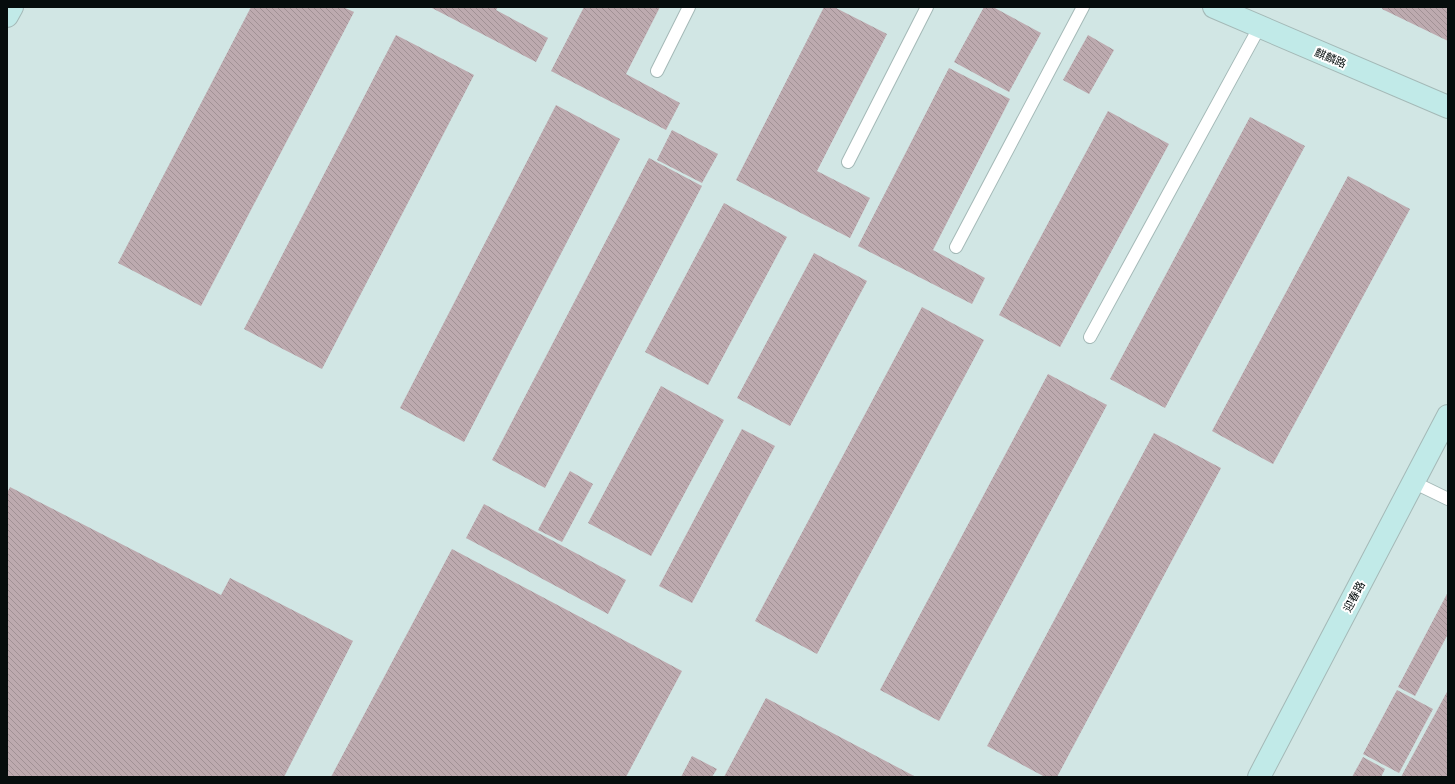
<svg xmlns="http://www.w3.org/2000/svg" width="1455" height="784" font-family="Georgia,'Noto Sans SC',serif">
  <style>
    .building { fill: url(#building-back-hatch) }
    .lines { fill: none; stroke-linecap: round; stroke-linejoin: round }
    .lane-casing { stroke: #a4b9b7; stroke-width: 14 }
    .secondary-casing { stroke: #a4b9b7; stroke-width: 24 }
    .lane { stroke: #fff; stroke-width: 12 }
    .secondary { stroke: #c1eae8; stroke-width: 22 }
    .labels { text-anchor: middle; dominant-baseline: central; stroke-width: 4; stroke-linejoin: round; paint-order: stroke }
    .street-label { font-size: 11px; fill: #060d0d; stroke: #fff }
  </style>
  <defs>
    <pattern id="building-back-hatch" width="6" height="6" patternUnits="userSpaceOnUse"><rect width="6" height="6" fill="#bdaaaf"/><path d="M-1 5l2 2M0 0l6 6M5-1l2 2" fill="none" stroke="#a19195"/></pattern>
  </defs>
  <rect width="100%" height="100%" fill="#d1e6e4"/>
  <g class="building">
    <path d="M 251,7 L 343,7 L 354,12 L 201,306 L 118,263 Z"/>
    <path d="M 430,7 L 498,7 L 496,10 L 548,38 L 536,62 Z"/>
    <path d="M 584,7 L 660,7 L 626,74 L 680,103 L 666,130 L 551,71 Z"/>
    <path d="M 824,7 L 834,7 L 887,34 L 817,171 L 870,198 L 850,238 L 736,180 Z"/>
    <path d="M 984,7 L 993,7 L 1041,33 L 1009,92 L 954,62 Z"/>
    <path d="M 1383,7 L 1448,7 L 1448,41 L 1382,9 Z"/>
    <path d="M 396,35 L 474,75 L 322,369 L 244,329 Z"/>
    <path d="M 1088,35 L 1114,50 L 1089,94 L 1063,80 Z"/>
    <path d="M 949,68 L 1010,99 L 933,250 L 985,278 L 972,304 L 858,246 Z"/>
    <path d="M 556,105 L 620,139 L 464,442 L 400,408 Z"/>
    <path d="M 1108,111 L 1169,144 L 1060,347 L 999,315 Z"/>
    <path d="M 1250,117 L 1305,146 L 1165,408 L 1110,379 Z"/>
    <path d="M 672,130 L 718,154 L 702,183 L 657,160 Z"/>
    <path d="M 649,158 L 702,186 L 545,488 L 492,460 Z"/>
    <path d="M 1348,176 L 1410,209 L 1273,464 L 1212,431 Z"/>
    <path d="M 724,203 L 787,237 L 708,385 L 645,352 Z"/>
    <path d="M 814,253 L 867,281 L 790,426 L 737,398 Z"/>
    <path d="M 922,307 L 984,340 L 817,654 L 755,621 Z"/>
    <path d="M 1048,374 L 1107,405 L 939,721 L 880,690 Z"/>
    <path d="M 661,386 L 724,420 L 651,556 L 588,523 Z"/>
    <path d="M 742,429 L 775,446 L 692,603 L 659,586 Z"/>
    <path d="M 1154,433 L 1221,468 L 1057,777 L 1045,777 L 987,746 Z"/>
    <path d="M 570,471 L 593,484 L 562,542 L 538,530 Z"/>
    <path d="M 10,487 L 221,595 L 230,578 L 353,641 L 284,777 L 7,777 L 7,493 Z"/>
    <path d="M 484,504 L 626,580 L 608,614 L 466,538 Z"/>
    <path d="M 452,549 L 682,671 L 626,777 L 331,777 Z"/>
    <path d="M 1448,592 L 1448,634 L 1415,696 L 1398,687 Z"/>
    <path d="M 1397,690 L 1433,709 L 1399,773 L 1363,754 Z"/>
    <path d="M 1448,690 L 1448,777 L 1401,777 Z"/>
    <path d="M 766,698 L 916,777 L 724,777 Z"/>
    <path d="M 692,756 L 717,769 L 712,777 L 681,777 Z"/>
    <path d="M 1363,757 L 1385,769 L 1381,777 L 1352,777 Z"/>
  </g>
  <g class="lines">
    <defs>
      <g id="lane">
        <path d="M 657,71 L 689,7"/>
        <path d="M 848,162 L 927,7"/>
        <path d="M 956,247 L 1083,7"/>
        <path d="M 1090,337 L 1260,26"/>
        <path d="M 1413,482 L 1448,499"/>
      </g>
      <g id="secondary">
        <path d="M 1214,7 L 1448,107"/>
        <path d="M 7,16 L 12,7"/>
        <path d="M 1259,777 L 1448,416"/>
      </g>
    </defs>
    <use href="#lane" class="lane-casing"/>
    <use href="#secondary" class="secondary-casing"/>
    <use href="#lane" class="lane"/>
    <use href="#secondary" class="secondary"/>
  </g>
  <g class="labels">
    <g class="street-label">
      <text transform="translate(1331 57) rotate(23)">麒麟路</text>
      <text transform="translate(1353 596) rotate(-62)">迎春路</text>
    </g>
  </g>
  <rect width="1455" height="784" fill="none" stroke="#060d0d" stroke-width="16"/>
</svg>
